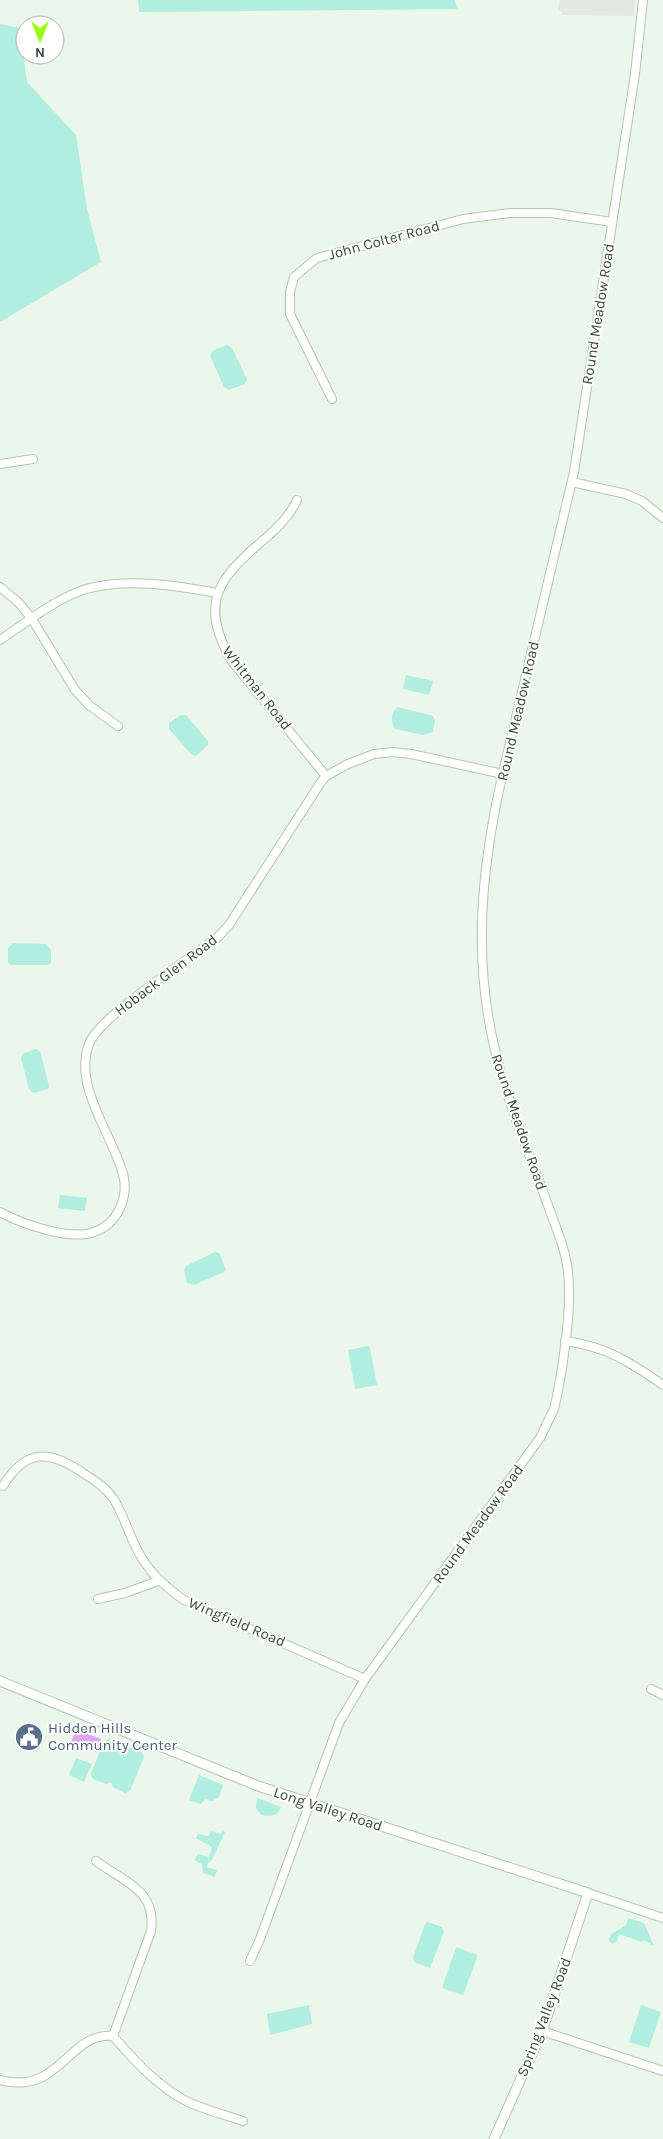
<svg xmlns="http://www.w3.org/2000/svg" width="663" height="2139" font-family="Karla,sans-serif">
  <style>
    .green { fill: #b1eedf }
    .parking { fill: #e3e8e3 }
    .water { fill: #dfa3f8 }
    .lines { fill: none; stroke-linecap: round; stroke-linejoin: round }
    .minor-casing { stroke: #b0c7af; stroke-width: 10 }
    .tertiary-casing { stroke: #b0c7af; stroke-width: 11 }
    .minor { stroke: #fff; stroke-width: 8 }
    .tertiary { stroke: #fff; stroke-width: 9 }
    .labels { text-anchor: middle; dominant-baseline: central; stroke-width: 4; stroke-linejoin: round; paint-order: stroke }
    .street-label { font-size: 15px; fill: #394c38; stroke: #fff }
    .service-label { font-size: 15px; fill: #4e5e75; stroke: #fff; text-anchor: start }
  </style>
  <rect width="100%" height="100%" fill="#ebf7eb"/>
  <g class="green">
    <path d="M 138,0 L 455,0 L 457,9 L 139,12 Z"/>
    <path d="M 0,24 L 20,28 L 27,82 L 76,135 L 87,209 L 101,262 L 0,322 Z"/>
    <path d="M 227,345 L 232,348 L 247,379 L 245,384 L 229,390 L 224,387 L 210,356 L 212,351 Z"/>
    <path d="M 406,675 L 433,681 L 429,695 L 403,689 Z"/>
    <path d="M 397,707 L 433,716 L 435,720 L 433,732 L 424,735 L 395,729 C 391,721 390,714 397,707 Z"/>
    <path d="M 181,715 L 186,715 L 208,741 L 208,745 L 196,756 L 192,755 L 169,729 L 169,723 Z"/>
    <path d="M 13,943 L 46,944 L 51,950 L 51,963 L 47,965 L 10,965 L 8,963 L 8,948 Z"/>
    <path d="M 36,1049 L 40,1051 L 49,1086 L 48,1089 L 33,1093 L 29,1089 L 21,1058 L 24,1053 Z"/>
    <path d="M 60,1195 L 87,1198 L 85,1211 L 58,1208 Z"/>
    <path d="M 215,1252 L 219,1253 L 226,1269 L 224,1272 L 194,1285 L 187,1283 L 184,1270 L 186,1266 Z"/>
    <path d="M 368,1346 L 370,1348 L 377,1385 L 355,1389 L 348,1350 Z"/>
    <path d="M 109,1739 L 142,1752 L 144,1757 L 130,1791 L 125,1793 L 113,1787 L 111,1782 L 106,1784 L 93,1779 L 91,1774 L 104,1741 Z"/>
    <path d="M 76,1758 L 92,1764 L 84,1782 L 69,1775 Z"/>
    <path d="M 199,1775 L 223,1785 L 219,1797 L 212,1801 L 205,1799 L 201,1804 L 189,1800 Z"/>
    <path d="M 257,1798 L 281,1807 C 278,1816 270,1817 261,1815 L 256,1808 Z"/>
    <path d="M 211,1831 L 221,1834 L 223,1831 L 225,1832 L 212,1860 L 208,1863 L 207,1867 L 217,1870 L 215,1877 L 203,1873 L 202,1864 L 194,1860 L 198,1854 L 209,1857 L 212,1847 L 196,1838 L 198,1834 L 209,1836 Z"/>
    <path d="M 628,1918 L 644,1923 L 654,1946 L 650,1945 L 650,1943 L 643,1940 L 642,1942 L 619,1934 L 617,1941 L 612,1944 L 608,1939 L 611,1936 L 610,1935 L 626,1925 Z"/>
    <path d="M 428,1922 L 442,1927 L 444,1932 L 430,1968 L 414,1962 L 413,1958 L 425,1924 Z"/>
    <path d="M 456,1947 L 478,1955 L 463,1995 L 442,1988 Z"/>
    <path d="M 309,2005 L 312,2024 L 270,2035 L 267,2014 Z"/>
    <path d="M 641,2005 L 661,2012 L 649,2048 L 629,2042 Z"/>
  </g>
  <path class="parking" d="M 560,0 L 635,0 L 634,16 L 563,15 L 558,8 Z"/>
  <path class="water" d="M 76,1730 L 101,1739 L 96,1752 L 75,1743 L 74,1745 L 70,1744 Z"/>
  <g class="lines">
    <defs>
      <g id="minor">
        <path d="M 332,399 L 290,314 L 290,292 L 294,277 L 317,258 L 463,219 L 510,213 L 551,213 L 612,222"/>
        <path d="M 0,464 L 33,459"/>
        <path d="M 572,482 L 626,494 L 642,501 L 663,518"/>
        <path d="M 297,500 C 289,518 275,530 260,543 C 215,581 201,606 231,660 L 326,776"/>
        <path d="M 0,587 L 18,602 L 32,619 L 75,690 L 90,706 L 118,726"/>
        <path d="M 0,640 C 27,622 55,599 86,589 C 126,577 177,586 217,593"/>
        <path d="M 0,1212 C 22,1224 70,1241 94,1232 C 118,1224 129,1197 123,1174 C 112,1134 73,1086 89,1044 C 99,1016 192,958 219,936 L 229,925 L 321,782 L 326,776 L 348,764 L 374,754 L 393,752 L 411,754 L 503,774"/>
        <path d="M 565,1341 C 605,1346 630,1362 663,1385"/>
        <path d="M 3,1486 C 26,1448 50,1450 83,1473 C 94,1480 105,1487 113,1498 C 126,1518 131,1544 145,1563 C 156,1579 168,1589 184,1600 L 365,1679"/>
        <path d="M 98,1599 L 125,1593 L 158,1581"/>
        <path d="M 651,1689 L 663,1695"/>
        <path d="M 96,1861 C 124,1882 157,1890 151,1931 L 113,2036"/>
        <path d="M 588,1893 L 663,1918"/>
        <path d="M 250,1961 L 260,1939 L 339,1723 L 365,1679 L 540,1438 L 554,1409 L 557,1396 C 564,1362 572,1305 568,1272 C 566,1251 557,1230 550,1211 C 531,1157 508,1105 495,1050 C 473,959 481,872 501,781 L 574,472 L 635,74 L 643,0"/>
        <path d="M 542,2031 L 663,2071"/>
        <path d="M 0,2080 C 61,2096 67,2032 113,2036 C 135,2061 158,2087 188,2102 C 206,2110 225,2115 243,2121"/>
      </g>
      <path id="tertiary" d="M 0,1681 L 258,1786 L 588,1893 L 542,2031 L 494,2139"/>
    </defs>
    <use href="#minor" class="minor-casing"/>
    <use href="#tertiary" class="tertiary-casing"/>
    <use href="#minor" class="minor"/>
    <use href="#tertiary" class="tertiary"/>
  </g>
  <defs>
    <symbol id="civic-disc" viewBox="-11 -11 22 22"><circle r="9.5" fill="#5c6f8a" stroke="#fff"/><path d="M-.6-6.5H3V-4.5H.6V-3L4-1V1h2V6H-6V1h2V-1L-.6-3ZM-1.2 2.5V6h2.4V2.5Z" fill="#fff"/></symbol>
  </defs>
  <g fill-rule="evenodd">
    <use href="#civic-disc" x="13" y="1721" width="32" height="32"/>
  </g>
  <g class="labels">
    <g class="street-label">
      <text transform="translate(384 240) rotate(-15)">John Colter Road</text>
      <text transform="translate(598 314) rotate(-81)">Round Meadow Road</text>
      <text transform="translate(257 688) rotate(52)">Whitman Road</text>
      <text transform="translate(518 711) rotate(-77)">Round Meadow Road</text>
      <text transform="translate(166 975) rotate(-37)">Hoback Glen Road</text>
      <text transform="translate(519 1122) rotate(71)">Round Meadow Road</text>
      <text transform="translate(478 1524) rotate(-54)">Round Meadow Road</text>
      <text transform="translate(237 1622) rotate(23)">Wingfield Road</text>
      <text transform="translate(328 1809) rotate(18)">Long Valley Road</text>
      <text transform="translate(544 2017) rotate(-69)">Spring Valley Road</text>
    </g>
    <g class="service-label">
      <text x="48" y="1728">Hidden Hills<tspan x="48" dy="17">Community Center</tspan></text>
    </g>
  </g>
  <g transform="translate(40 40) rotate(180)"><circle r="24" fill="#ffffff" stroke="#b0b7af"/>
  <path d="M0-4L9 19L0 12L-9 19Z" fill="#99ff1a"/>
  <text y="-8" font-size="14" font-weight="bold" text-anchor="middle" fill="#394c38">N</text>
  </g>
</svg>
